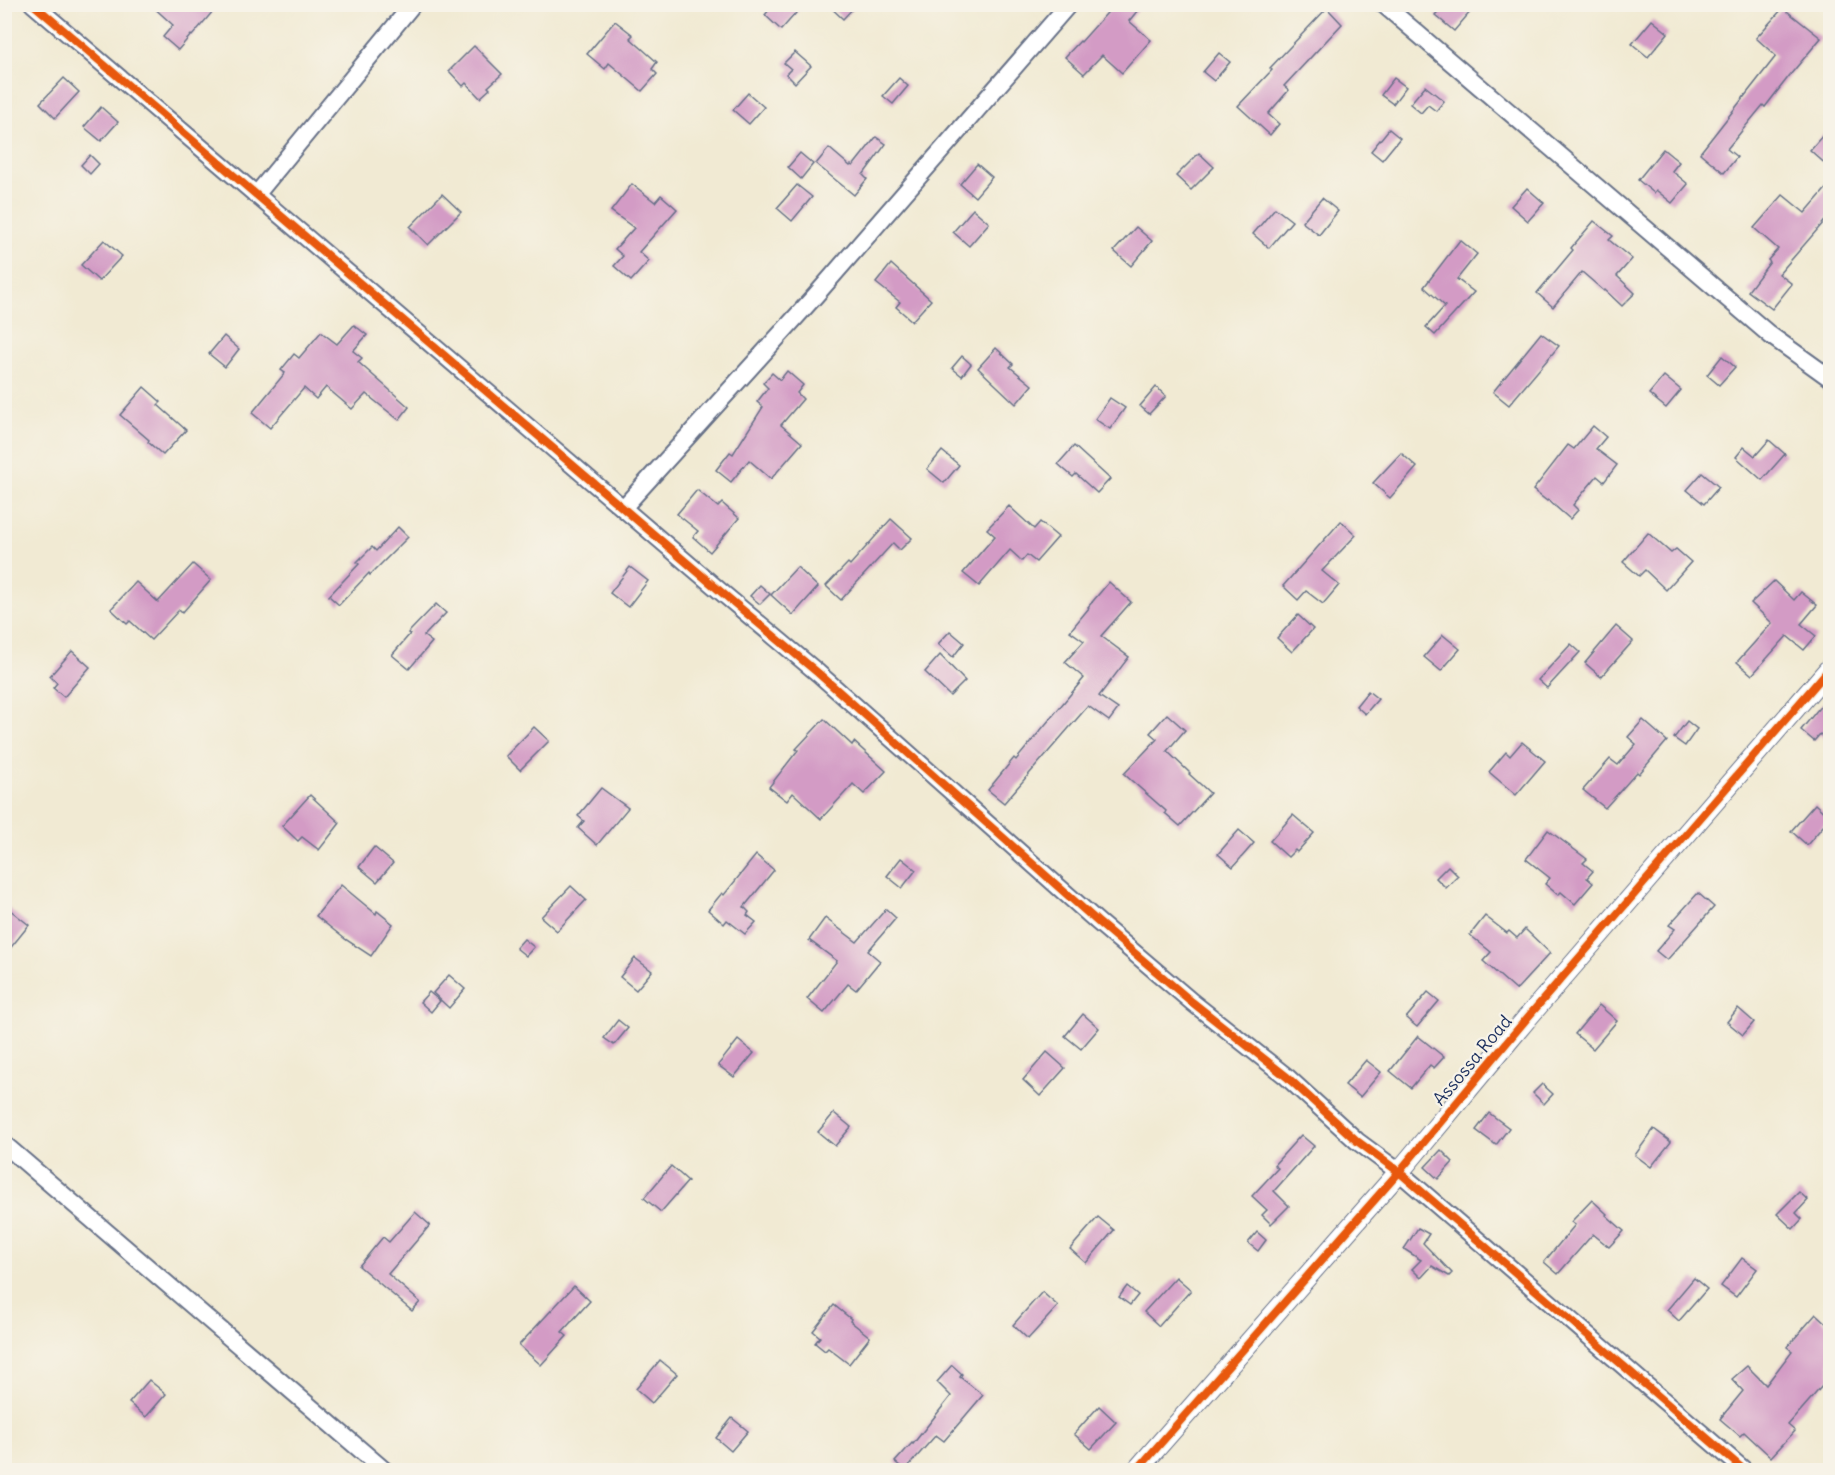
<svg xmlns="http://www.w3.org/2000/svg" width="1835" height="1475" font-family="Delius,sans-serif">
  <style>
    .building { fill: #d39bc5 }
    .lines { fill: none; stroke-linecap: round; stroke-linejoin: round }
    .minor-casing { stroke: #667087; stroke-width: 20 }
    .tertiary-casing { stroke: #667087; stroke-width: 22 }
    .minor { stroke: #fff; stroke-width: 16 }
    .tertiary { stroke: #fff; stroke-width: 20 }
    .cycleway-casing { stroke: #f7f3e8; stroke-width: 11 }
    .cycleway { stroke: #e8590c; stroke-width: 8 }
    .labels { text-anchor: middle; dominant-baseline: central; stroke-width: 4.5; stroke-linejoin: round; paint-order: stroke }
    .street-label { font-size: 18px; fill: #1b2f5e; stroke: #f7f3e8 }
  </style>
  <rect width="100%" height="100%" fill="#f7f3e8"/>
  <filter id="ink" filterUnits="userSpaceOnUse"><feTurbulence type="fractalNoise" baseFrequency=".0167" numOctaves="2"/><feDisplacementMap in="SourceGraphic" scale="12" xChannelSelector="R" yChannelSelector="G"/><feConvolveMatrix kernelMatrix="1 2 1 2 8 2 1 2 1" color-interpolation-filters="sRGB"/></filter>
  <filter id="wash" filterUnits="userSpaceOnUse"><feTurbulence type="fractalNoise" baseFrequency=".008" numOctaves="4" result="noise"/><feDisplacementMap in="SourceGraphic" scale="24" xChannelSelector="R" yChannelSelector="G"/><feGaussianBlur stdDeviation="1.35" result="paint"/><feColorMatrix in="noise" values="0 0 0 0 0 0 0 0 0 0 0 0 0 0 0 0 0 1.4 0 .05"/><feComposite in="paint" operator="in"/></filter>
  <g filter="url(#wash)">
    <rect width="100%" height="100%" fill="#f1ead3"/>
    <g id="blocks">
      <g class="building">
        <path d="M 150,4 L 219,4 L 192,36 L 191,35 L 178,50 L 163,37 L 173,25 Z"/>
        <path d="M 774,4 L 804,4 L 781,30 L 765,15 Z"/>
        <path d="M 827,4 L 857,4 L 843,19 Z"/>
        <path d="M 1115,4 L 1143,4 L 1129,21 L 1151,40 L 1122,73 L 1102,55 L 1084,74 L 1065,57 L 1080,41 L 1081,42 Z"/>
        <path d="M 1445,4 L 1477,4 L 1454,31 L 1435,15 Z"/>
        <path d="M 1327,8 L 1342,24 L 1284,86 L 1289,90 L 1268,114 L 1279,124 L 1270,135 L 1238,106 L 1272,70 L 1270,68 Z"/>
        <path d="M 1783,8 L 1821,38 L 1790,75 L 1765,107 L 1763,105 L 1727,149 L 1737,157 L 1724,173 L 1700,153 L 1776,56 L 1756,38 Z"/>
        <path d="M 1652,20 L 1668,33 L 1648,57 L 1632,44 Z"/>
        <path d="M 615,21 L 633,35 L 630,38 L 657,62 L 652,69 L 657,74 L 642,91 L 609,63 L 605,69 L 587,54 Z"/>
        <path d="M 474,46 L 502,74 L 488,87 L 490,89 L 480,98 L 466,83 L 463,86 L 449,71 Z"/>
        <path d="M 795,52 L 811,66 L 795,83 L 786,74 L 791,69 L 784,63 Z"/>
        <path d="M 1219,53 L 1230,62 L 1214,81 L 1203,72 Z"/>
        <path d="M 64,78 L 79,92 L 55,118 L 40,103 Z"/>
        <path d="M 899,78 L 908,86 L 893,104 L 883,96 Z"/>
        <path d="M 1394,78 L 1406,87 L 1393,104 L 1381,95 Z"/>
        <path d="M 1425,86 L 1444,101 L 1436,111 L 1428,105 L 1421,113 L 1410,104 Z"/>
        <path d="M 748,93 L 764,107 L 749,124 L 733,110 Z"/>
        <path d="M 101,107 L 118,122 L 101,141 L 84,127 Z"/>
        <path d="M 1830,127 L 1830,168 L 1810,150 Z"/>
        <path d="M 1389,129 L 1400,138 L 1382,160 L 1371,151 Z"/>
        <path d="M 876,137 L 886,144 L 863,175 L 867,179 L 854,195 L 816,164 L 829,148 L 850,166 L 851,165 L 853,166 Z"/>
        <path d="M 1663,149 L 1679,162 L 1672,171 L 1688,184 L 1672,203 L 1656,190 L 1654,193 L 1638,180 Z"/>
        <path d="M 800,153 L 813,164 L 801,179 L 788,167 Z"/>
        <path d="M 1199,153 L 1214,167 L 1191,190 L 1176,176 Z"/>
        <path d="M 90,155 L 99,164 L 90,174 L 81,165 Z"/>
        <path d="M 977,164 L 992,177 L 975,197 L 960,184 Z"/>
        <path d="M 632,184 L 655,202 L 661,195 L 677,209 L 639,252 L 649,261 L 631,281 L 614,266 L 623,256 L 615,249 L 634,228 L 611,211 Z"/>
        <path d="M 1830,184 L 1830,215 L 1779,274 L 1792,284 L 1772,309 L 1748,291 L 1770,262 L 1768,260 L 1778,249 L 1754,228 L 1783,195 L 1805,213 Z"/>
        <path d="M 797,185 L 812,197 L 792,221 L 777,208 Z"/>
        <path d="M 1527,188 L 1544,203 L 1528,221 L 1511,206 Z"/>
        <path d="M 442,194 L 461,212 L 428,245 L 410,227 Z"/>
        <path d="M 1322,198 L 1338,211 L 1319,235 L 1302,222 Z"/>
        <path d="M 1275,208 L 1292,221 L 1269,248 L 1253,234 Z"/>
        <path d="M 973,209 L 989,223 L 969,246 L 953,232 Z"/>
        <path d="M 1594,221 L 1613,236 L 1609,240 L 1632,259 L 1617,276 L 1635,293 L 1622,306 L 1605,290 L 1604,291 L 1582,272 L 1553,307 L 1537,293 L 1573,250 L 1571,248 Z"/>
        <path d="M 1136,227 L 1152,241 L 1131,266 L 1114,251 Z"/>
        <path d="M 104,240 L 122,256 L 99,281 L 81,265 Z"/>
        <path d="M 1460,240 L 1477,254 L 1457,279 L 1474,292 L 1435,335 L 1426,327 L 1445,306 L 1424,287 Z"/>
        <path d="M 891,264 L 931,300 L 912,321 L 896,307 L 900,302 L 876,283 Z"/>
        <path d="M 354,325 L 367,335 L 353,351 L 362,358 L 358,362 L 409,407 L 399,420 L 366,394 L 352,409 L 326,387 L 316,399 L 304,388 L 270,428 L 252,413 L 285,373 L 281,370 L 294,354 L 299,358 L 321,332 L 337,344 Z"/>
        <path d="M 1541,333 L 1559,346 L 1509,405 L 1493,392 Z"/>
        <path d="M 224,336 L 239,349 L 225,367 L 209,354 Z"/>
        <path d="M 996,348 L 1013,364 L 1010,367 L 1032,385 L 1016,404 L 978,368 Z"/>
        <path d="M 962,356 L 971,364 L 962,376 L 952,368 Z"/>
        <path d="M 1722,356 L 1735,367 L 1719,385 L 1707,375 Z"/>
        <path d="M 787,371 L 803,385 L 797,393 L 803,399 L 781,425 L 802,443 L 771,479 L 749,460 L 731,482 L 716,470 L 730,452 L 733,454 L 763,407 L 757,402 L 768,388 L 763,383 L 772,373 L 780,380 Z"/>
        <path d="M 1664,376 L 1681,390 L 1666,408 L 1649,394 Z"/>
        <path d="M 144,387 L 161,402 L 158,405 L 186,430 L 163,455 L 148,442 L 149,440 L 120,415 Z"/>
        <path d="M 1156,387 L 1166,396 L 1149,414 L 1140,406 Z"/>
        <path d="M 1110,398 L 1125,408 L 1110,429 L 1095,419 Z"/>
        <path d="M 1593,426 L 1606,437 L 1596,449 L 1617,465 L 1604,482 L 1597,476 L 1573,505 L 1578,510 L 1570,519 L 1548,500 L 1547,501 L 1533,490 L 1568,445 L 1574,449 Z"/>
        <path d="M 1769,440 L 1785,454 L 1762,480 L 1736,457 L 1744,447 L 1755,456 Z"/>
        <path d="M 1074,446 L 1110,479 L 1097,493 L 1076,474 L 1073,477 L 1058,464 Z"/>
        <path d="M 942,451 L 959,465 L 944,483 L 927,469 Z"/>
        <path d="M 1401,453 L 1417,467 L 1390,498 L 1373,483 Z"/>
        <path d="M 1702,473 L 1719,487 L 1704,504 L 1687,490 Z"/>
        <path d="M 697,490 L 718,507 L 722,503 L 739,518 L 710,552 L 693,537 L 698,531 L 677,514 Z"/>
        <path d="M 1009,506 L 1034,529 L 1040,522 L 1058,537 L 1036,562 L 1027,555 L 1022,561 L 1010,550 L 979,586 L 963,573 L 995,536 L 987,529 Z"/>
        <path d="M 891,519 L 912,538 L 900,550 L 893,543 L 841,600 L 826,586 L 848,563 L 850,565 Z"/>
        <path d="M 1341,521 L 1356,535 L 1322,571 L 1339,585 L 1323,604 L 1306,591 L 1298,600 L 1283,586 Z"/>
        <path d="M 398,527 L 408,537 L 370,575 L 369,573 L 339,605 L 329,596 L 359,564 L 357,562 L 372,547 L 376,551 Z"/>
        <path d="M 1648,533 L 1671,553 L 1676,549 L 1691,562 L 1666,590 L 1645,570 L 1639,576 L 1623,562 Z"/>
        <path d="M 193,564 L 211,580 L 182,613 L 179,610 L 151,640 L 130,621 L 127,624 L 111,609 L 136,582 L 158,602 Z"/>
        <path d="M 630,567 L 648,581 L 628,607 L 610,593 Z"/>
        <path d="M 797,567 L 818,587 L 793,615 L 771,595 Z"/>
        <path d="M 1774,581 L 1794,600 L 1801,592 L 1817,605 L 1801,624 L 1816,636 L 1804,650 L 1787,636 L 1752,675 L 1737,662 L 1772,623 L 1751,603 Z"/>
        <path d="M 1109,582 L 1131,602 L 1101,636 L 1129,657 L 1099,696 L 1118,709 L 1109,721 L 1088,706 L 1004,803 L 988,790 L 1014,758 L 1016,760 L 1084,678 L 1065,662 L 1084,641 L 1070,631 L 1089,608 L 1088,607 Z"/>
        <path d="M 760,585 L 770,594 L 760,604 L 750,596 Z"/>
        <path d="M 436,604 L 446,613 L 424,636 L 432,642 L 409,669 L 392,655 L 410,634 L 408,633 Z"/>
        <path d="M 1298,615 L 1313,629 L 1292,652 L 1277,638 Z"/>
        <path d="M 1616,626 L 1633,641 L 1601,677 L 1585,663 Z"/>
        <path d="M 950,631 L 964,643 L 953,657 L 938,644 Z"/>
        <path d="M 1443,635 L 1460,649 L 1441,671 L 1424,657 Z"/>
        <path d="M 1571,644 L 1580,652 L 1547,688 L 1538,680 Z"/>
        <path d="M 72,651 L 90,667 L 64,697 L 53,688 L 57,683 L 50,676 Z"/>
        <path d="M 940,655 L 965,681 L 950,696 L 925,672 Z"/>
        <path d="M 1368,691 L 1378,699 L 1365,714 L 1356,706 Z"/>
        <path d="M 1823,703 L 1830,709 L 1830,742 L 1820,734 L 1814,741 L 1801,730 Z"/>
        <path d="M 1167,714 L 1185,730 L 1167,751 L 1190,773 L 1189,774 L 1210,793 L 1180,826 L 1165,813 L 1166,811 L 1124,774 L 1157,739 L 1150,733 Z"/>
        <path d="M 824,719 L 852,745 L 854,742 L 886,771 L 864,794 L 853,784 L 821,819 L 793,793 L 787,801 L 769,787 L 798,750 L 796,749 Z"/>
        <path d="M 1643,720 L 1667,741 L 1639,774 L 1637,772 L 1605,808 L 1583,790 L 1610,759 L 1618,765 L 1636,744 L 1628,737 Z"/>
        <path d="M 1687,721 L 1697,729 L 1685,746 L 1674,738 Z"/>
        <path d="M 534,727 L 549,741 L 520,770 L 506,756 Z"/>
        <path d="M 1522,742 L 1545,761 L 1516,795 L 1489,772 L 1506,752 L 1510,756 Z"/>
        <path d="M 601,788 L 628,808 L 597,845 L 578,828 L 584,821 L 578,816 Z"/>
        <path d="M 310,795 L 340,823 L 319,850 L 302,837 L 298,841 L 282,826 Z"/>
        <path d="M 1815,804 L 1830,818 L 1807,845 L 1791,831 Z"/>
        <path d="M 1293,815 L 1314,833 L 1297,852 L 1295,850 L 1288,857 L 1270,841 Z"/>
        <path d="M 1239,830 L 1254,843 L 1233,867 L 1218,854 Z"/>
        <path d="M 1548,830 L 1587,859 L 1583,863 L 1593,871 L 1587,878 L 1593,883 L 1575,904 L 1561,892 L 1558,895 L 1545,884 L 1550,878 L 1526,859 Z"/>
        <path d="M 374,847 L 393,863 L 377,882 L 359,867 Z"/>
        <path d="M 756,855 L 774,870 L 744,907 L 749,912 L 747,915 L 756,922 L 745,934 L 727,920 L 724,924 L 708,910 L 722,893 L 724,895 Z"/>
        <path d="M 901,858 L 916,870 L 902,888 L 887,876 Z"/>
        <path d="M 1448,866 L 1458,876 L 1446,888 L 1436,878 Z"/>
        <path d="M 341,885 L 376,914 L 377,911 L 393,924 L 371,956 L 345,939 L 316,916 Z"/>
        <path d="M 571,886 L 586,900 L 557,931 L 541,917 Z"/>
        <path d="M 1698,893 L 1714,907 L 1667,960 L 1656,951 L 1675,929 L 1669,925 Z"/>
        <path d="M 4,905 L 29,925 L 4,956 Z"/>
        <path d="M 886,909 L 896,918 L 868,951 L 880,961 L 856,990 L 848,984 L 824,1013 L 807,999 L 837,961 L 809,940 L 825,918 L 857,942 Z"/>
        <path d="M 1485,916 L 1507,933 L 1509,931 L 1517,938 L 1525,929 L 1550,953 L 1516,990 L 1483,961 L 1491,952 L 1470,935 Z"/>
        <path d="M 524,939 L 534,947 L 526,956 L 516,948 Z"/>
        <path d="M 635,958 L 652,971 L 636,990 L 620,977 Z"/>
        <path d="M 449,975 L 465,989 L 449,1008 L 433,993 Z"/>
        <path d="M 429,992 L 440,1001 L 431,1012 L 420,1002 Z"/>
        <path d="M 1428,992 L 1439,1001 L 1417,1027 L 1406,1018 Z"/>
        <path d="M 1599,1005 L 1617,1021 L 1593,1049 L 1575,1034 Z"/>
        <path d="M 1738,1008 L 1754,1022 L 1743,1035 L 1727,1022 Z"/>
        <path d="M 1083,1014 L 1099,1028 L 1081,1049 L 1065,1036 Z"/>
        <path d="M 618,1020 L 628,1028 L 614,1045 L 604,1038 Z"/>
        <path d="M 1418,1036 L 1444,1057 L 1434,1068 L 1430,1065 L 1411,1088 L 1390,1071 Z"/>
        <path d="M 738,1040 L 754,1053 L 734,1077 L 718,1065 Z"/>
        <path d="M 1047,1052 L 1065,1068 L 1040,1096 L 1023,1080 Z"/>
        <path d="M 1366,1060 L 1381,1072 L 1360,1097 L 1345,1085 Z"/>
        <path d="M 1542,1084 L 1553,1094 L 1544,1104 L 1533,1093 Z"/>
        <path d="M 834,1113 L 851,1127 L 835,1146 L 818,1132 Z"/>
        <path d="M 1489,1113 L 1509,1128 L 1496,1145 L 1476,1130 Z"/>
        <path d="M 1654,1129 L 1671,1142 L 1651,1167 L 1635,1155 Z"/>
        <path d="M 1301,1135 L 1314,1146 L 1274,1191 L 1289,1206 L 1271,1224 L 1262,1215 L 1267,1210 L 1252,1196 L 1278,1168 L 1274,1165 Z"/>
        <path d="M 1441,1150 L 1453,1162 L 1438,1179 L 1425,1167 Z"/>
        <path d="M 671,1166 L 688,1181 L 661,1212 L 644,1198 Z"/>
        <path d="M 1799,1192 L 1808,1200 L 1796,1213 L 1802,1219 L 1793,1229 L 1777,1214 Z"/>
        <path d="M 1592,1200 L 1607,1214 L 1606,1215 L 1624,1231 L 1609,1247 L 1593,1234 L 1558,1274 L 1544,1262 L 1575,1225 L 1571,1222 Z"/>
        <path d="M 415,1212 L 430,1225 L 388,1274 L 420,1302 L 412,1311 L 359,1266 L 383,1237 L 389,1242 Z"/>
        <path d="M 1098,1217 L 1114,1230 L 1086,1263 L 1070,1249 Z"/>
        <path d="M 1418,1228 L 1429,1234 L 1423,1243 L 1452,1273 L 1449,1276 L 1432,1266 L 1421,1278 L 1412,1269 L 1421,1260 L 1404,1249 Z"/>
        <path d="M 1257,1232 L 1266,1240 L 1258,1251 L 1248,1243 Z"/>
        <path d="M 1742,1258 L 1757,1269 L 1736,1297 L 1721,1286 Z"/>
        <path d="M 1176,1277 L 1191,1290 L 1159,1326 L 1144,1312 Z"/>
        <path d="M 1694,1278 L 1707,1289 L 1679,1321 L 1667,1310 Z"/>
        <path d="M 574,1286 L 590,1301 L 562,1332 L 567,1336 L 541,1365 L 519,1345 Z"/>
        <path d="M 1127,1286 L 1138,1295 L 1130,1305 L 1119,1297 Z"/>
        <path d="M 1042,1292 L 1058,1306 L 1028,1339 L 1013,1325 Z"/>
        <path d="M 834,1305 L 851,1319 L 850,1321 L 870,1337 L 849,1364 L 828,1348 L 825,1351 L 815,1343 L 820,1337 L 813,1331 Z"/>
        <path d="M 1816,1314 L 1830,1327 L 1830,1377 L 1788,1425 L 1795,1431 L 1771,1457 L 1744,1432 L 1740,1436 L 1720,1419 L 1743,1391 L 1732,1379 L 1747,1366 L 1766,1385 L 1792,1351 L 1787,1347 Z"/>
        <path d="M 660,1360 L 677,1374 L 652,1403 L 636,1389 Z"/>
        <path d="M 952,1365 L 962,1374 L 960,1377 L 983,1395 L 944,1441 L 936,1435 L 905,1470 L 895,1462 L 912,1443 L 913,1444 L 951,1396 L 937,1382 Z"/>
        <path d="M 149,1380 L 166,1394 L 146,1417 L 129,1403 Z"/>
        <path d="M 1099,1406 L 1116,1422 L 1091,1449 L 1074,1434 Z"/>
        <path d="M 732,1418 L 748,1431 L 731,1451 L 716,1438 Z"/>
      </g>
    </g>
  </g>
  <g filter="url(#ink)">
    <use href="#blocks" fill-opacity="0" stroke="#667087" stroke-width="1.5"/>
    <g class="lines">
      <defs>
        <g id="minor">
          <path d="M 33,4 L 720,591 L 818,673 L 1098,922 L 1192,1002 L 1287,1077 L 1357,1141 L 1399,1172 L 1744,1470"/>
          <path d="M 1383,4 L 1770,335 L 1830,378"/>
          <path d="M 256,195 L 413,4"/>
          <path d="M 623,508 L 815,296 L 1069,4"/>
          <path d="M 4,1144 L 384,1470"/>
        </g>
        <path id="tertiary" d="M 1137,1470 L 1399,1172 L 1528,1017 L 1830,668"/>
      </defs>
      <use href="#minor" class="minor-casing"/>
      <use href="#tertiary" class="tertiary-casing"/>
      <use href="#minor" class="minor"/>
      <use href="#tertiary" class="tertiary"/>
      <defs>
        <g id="cycleway">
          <path d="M 33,4 L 720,591 L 818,673 L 1098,922 L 1192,1002 L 1287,1077 L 1357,1141 L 1399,1172 L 1744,1470"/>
          <path d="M 1137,1470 L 1399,1172 L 1528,1017 L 1830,668"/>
        </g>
      </defs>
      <use href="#cycleway" class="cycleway-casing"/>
      <use href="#cycleway" class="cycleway"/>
    </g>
  </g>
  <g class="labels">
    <g class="street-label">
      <text transform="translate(1472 1060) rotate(-50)">Assossa Road</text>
    </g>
  </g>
  <rect width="1835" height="1475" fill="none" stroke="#f7f3e8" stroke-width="24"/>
</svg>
